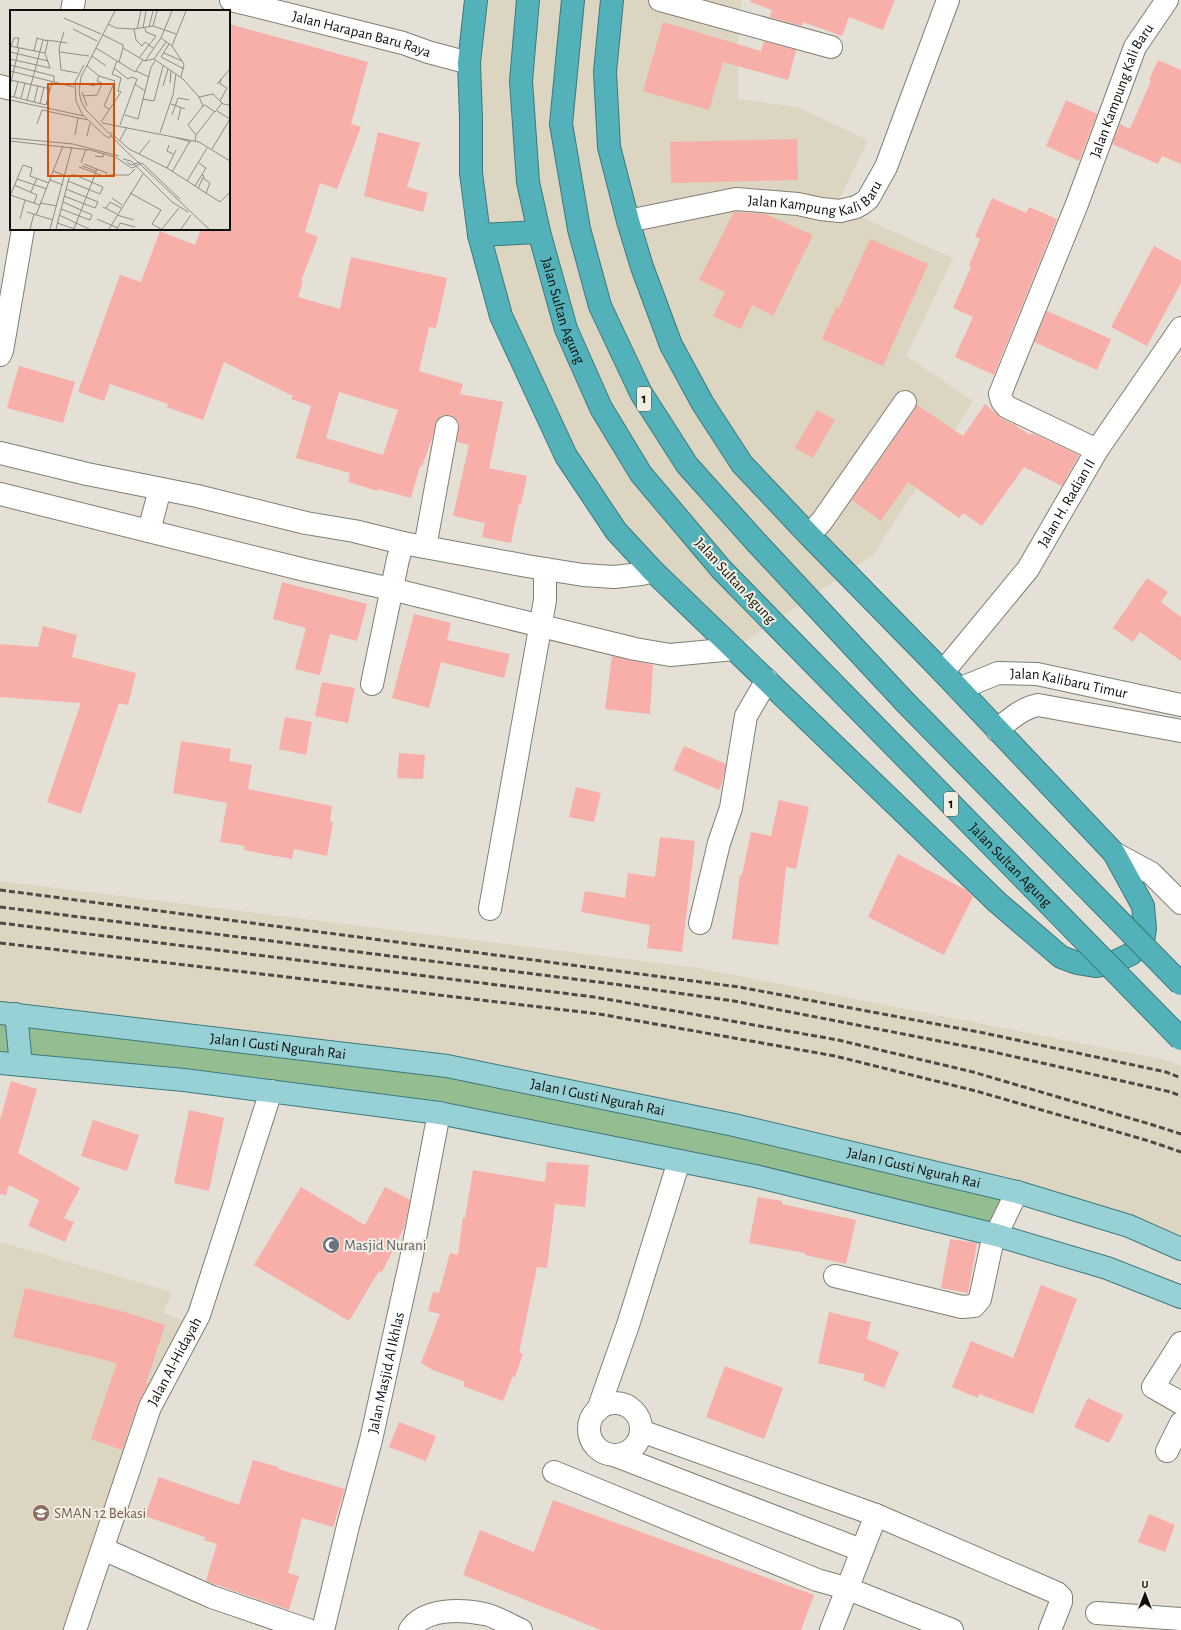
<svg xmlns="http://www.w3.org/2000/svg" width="1181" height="1630" font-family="'Alegreya Sans',sans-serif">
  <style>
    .built { fill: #dbd5c2 }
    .green { fill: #95bd92 }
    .building { fill: #f8aea9; fill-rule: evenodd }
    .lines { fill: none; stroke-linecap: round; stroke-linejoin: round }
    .minor-casing { stroke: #817e73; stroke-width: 24 }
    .major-casing { stroke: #3c797c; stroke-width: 24 }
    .highway-casing { stroke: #3c797c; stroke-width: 24 }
    .minor { stroke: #fff; stroke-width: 22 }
    .major { stroke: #98d1d5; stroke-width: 22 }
    .highway { stroke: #53b2b9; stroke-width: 22 }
    .rail { stroke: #4c4a44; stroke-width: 3; stroke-dasharray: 6 3; stroke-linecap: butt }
    .highway-bridge-casing { stroke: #3c797c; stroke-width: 24; stroke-linecap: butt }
    .highway-bridge { stroke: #53b2b9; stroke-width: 22 }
    .labels { text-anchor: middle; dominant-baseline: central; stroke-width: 4; stroke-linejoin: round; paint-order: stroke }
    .shield { fill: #f2eee2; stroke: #54514b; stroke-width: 1 }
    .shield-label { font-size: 14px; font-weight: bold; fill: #100e0a }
    .street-label { font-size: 15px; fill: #100e0a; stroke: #f2eee2 }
    .worship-label { font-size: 15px; fill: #5b616d; stroke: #f2eee2; text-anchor: start }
    .education-label { font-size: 15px; fill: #785e54; stroke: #f2eee2; text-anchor: start }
    .inset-road { fill: none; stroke: #8f8c84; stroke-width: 1 }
    .view { fill: #d2520c; fill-opacity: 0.15; stroke: #d2520c; stroke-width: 2 }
    .inset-edge { fill: none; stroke: #100e0a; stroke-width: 2 }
  </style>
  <rect width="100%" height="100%" fill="#e4e0d5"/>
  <g class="built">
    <path d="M 476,0 L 742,0 L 738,19 L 738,99 L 797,107 L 868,140 L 836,206 L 953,258 L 906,356 L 973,401 L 873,555 L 734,649 L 675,592 L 566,456 L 479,235 Z"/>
    <path d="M 0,881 L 698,968 L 1165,1060 L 1181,1066 L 1181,1251 L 1108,1220 L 0,1013 Z"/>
    <path d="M 0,1242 L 172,1292 L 163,1313 L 191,1323 L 79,1630 L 0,1630 Z"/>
  </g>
  <path class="green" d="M 0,1013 L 447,1066 L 1017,1192 L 996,1235 L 439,1113 L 0,1063 Z"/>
  <g class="building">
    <path d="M 751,0 L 895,0 L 883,30 L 849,17 L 842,36 L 803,22 L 802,26 L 770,17 L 772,10 L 750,2 Z"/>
    <path d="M 663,22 L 761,51 L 764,41 L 796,50 L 788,80 L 723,62 L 709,110 L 643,91 Z"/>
    <path d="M 229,24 L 368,62 L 351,124 L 361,127 L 337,189 L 320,183 L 305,232 L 318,237 L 301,281 L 303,281 L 298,297 L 340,309 L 351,257 L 447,278 L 436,328 L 429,327 L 419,371 L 463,384 L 460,394 L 503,402 L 489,468 L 527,476 L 521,505 L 519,504 L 511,543 L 482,537 L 485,523 L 453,516 L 469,445 L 457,442 L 459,423 L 455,418 L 450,415 L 442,415 L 438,419 L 435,424 L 433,436 L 422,466 L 420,466 L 411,498 L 378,489 L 378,491 L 348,482 L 350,473 L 296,458 L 311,406 L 291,399 L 293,396 L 224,362 L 203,420 L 167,407 L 168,404 L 110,384 L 104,401 L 78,392 L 120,275 L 141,282 L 160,231 L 195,245 L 201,229 L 229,229 ZM 339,392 L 398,410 L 383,455 L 326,438 Z"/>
    <path d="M 1158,60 L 1181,70 L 1181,164 L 1162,156 L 1158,164 L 1112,144 L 1120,124 L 1130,129 L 1151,81 L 1149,80 Z"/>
    <path d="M 1066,100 L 1097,114 L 1079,161 L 1046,146 Z"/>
    <path d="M 378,132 L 420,143 L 407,187 L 428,193 L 423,212 L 364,196 Z"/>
    <path d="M 797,139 L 798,180 L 671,183 L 670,142 Z"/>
    <path d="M 992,198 L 1026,213 L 1029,207 L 1057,219 L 994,375 L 955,357 L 973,317 L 953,308 L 971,267 L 969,265 L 980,239 L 975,237 Z"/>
    <path d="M 734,212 L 765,214 L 813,235 L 773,316 L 752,305 L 741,329 L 713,316 L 725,292 L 699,280 Z"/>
    <path d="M 870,239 L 928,264 L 883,366 L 822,339 L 836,307 L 839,308 Z"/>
    <path d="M 1154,246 L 1181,261 L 1181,283 L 1147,346 L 1111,327 Z"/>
    <path d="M 1047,311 L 1111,339 L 1097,370 L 1034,342 Z"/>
    <path d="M 19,366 L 75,382 L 63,423 L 7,408 Z"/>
    <path d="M 985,404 L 1001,418 L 1015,425 L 1030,435 L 1032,433 L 1079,455 L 1062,486 L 1024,467 L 982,526 L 963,513 L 959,518 L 908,482 L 881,521 L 852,500 L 915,409 L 917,405 L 963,436 Z"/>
    <path d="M 817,410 L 835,420 L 813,458 L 795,448 Z"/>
    <path d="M 1147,578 L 1168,592 L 1161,602 L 1181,617 L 1181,661 L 1140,632 L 1133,642 L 1113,628 Z"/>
    <path d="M 282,582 L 367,604 L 357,641 L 330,634 L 320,675 L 295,669 L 306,628 L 273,619 Z"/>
    <path d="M 414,614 L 451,623 L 447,640 L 510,654 L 504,678 L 441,662 L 429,708 L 392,698 Z"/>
    <path d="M 43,626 L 77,635 L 72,657 L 136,673 L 128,705 L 119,703 L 81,814 L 47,802 L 81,703 L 0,697 L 0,644 L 38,647 Z"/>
    <path d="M 612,656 L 653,665 L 650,714 L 605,709 Z"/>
    <path d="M 322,682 L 355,688 L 348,723 L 315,716 Z"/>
    <path d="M 285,717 L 312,722 L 306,755 L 279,749 Z"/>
    <path d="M 181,741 L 231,749 L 229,761 L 252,765 L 248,789 L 332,806 L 330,822 L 333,822 L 327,856 L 294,849 L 292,859 L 244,850 L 245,846 L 220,842 L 227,803 L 173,793 Z"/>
    <path d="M 684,746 L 726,764 L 722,783 L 719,790 L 673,770 Z"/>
    <path d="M 399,753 L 425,755 L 423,779 L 397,778 Z"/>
    <path d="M 576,787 L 601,793 L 594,822 L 569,817 Z"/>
    <path d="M 779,800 L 809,807 L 796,869 L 786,867 L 778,945 L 732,939 L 740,875 L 742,875 L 751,832 L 771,836 Z"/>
    <path d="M 660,837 L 695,841 L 682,952 L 647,948 L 650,925 L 581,912 L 585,891 L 625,898 L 628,873 L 655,877 Z"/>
    <path d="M 898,854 L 966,890 L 973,897 L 944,955 L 868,917 Z"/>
    <path d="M 11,1081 L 37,1089 L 18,1153 L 80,1188 L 64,1218 L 74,1222 L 65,1242 L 28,1226 L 39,1200 L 9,1185 L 6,1195 L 0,1194 L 0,1120 Z"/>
    <path d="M 189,1110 L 224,1118 L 209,1191 L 174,1183 Z"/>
    <path d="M 93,1120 L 139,1135 L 127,1171 L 81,1156 Z"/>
    <path d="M 547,1162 L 589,1165 L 585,1207 L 555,1204 L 547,1268 L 537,1267 L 519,1353 L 523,1354 L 515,1377 L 513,1376 L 503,1401 L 463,1386 L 465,1382 L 433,1370 L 421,1363 L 440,1314 L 428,1311 L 433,1292 L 439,1293 L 450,1253 L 458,1255 L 463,1217 L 465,1218 L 473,1170 L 545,1182 Z"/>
    <path d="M 301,1187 L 365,1225 L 385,1187 L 410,1200 L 404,1228 L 382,1272 L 379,1271 L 349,1321 L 254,1265 Z"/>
    <path d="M 758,1197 L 782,1201 L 782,1204 L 856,1220 L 846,1264 L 805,1255 L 805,1253 L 749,1243 Z"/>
    <path d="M 950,1239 L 977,1243 L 968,1293 L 941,1288 Z"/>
    <path d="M 1041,1285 L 1077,1299 L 1033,1414 L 979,1394 L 978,1398 L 952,1387 L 971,1341 L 1013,1358 Z"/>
    <path d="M 25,1288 L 121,1311 L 165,1325 L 146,1383 L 148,1384 L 138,1403 L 122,1450 L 91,1439 L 117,1363 L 13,1337 Z"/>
    <path d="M 829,1312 L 871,1322 L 867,1339 L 899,1352 L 884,1388 L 863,1380 L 865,1374 L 818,1363 Z"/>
    <path d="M 725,1366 L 783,1388 L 764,1439 L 706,1417 Z"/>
    <path d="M 1088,1398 L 1123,1415 L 1109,1443 L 1074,1427 Z"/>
    <path d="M 399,1422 L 436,1436 L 426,1461 L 389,1447 Z"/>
    <path d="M 253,1460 L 278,1467 L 278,1469 L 345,1489 L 333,1527 L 302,1518 L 288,1573 L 299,1576 L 289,1610 L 206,1581 L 217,1544 L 204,1540 L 205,1537 L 145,1516 L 159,1477 L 239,1505 Z"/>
    <path d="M 553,1500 L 814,1595 L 801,1630 L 601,1630 L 463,1575 L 480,1530 L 534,1552 Z"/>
    <path d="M 1149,1514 L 1175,1525 L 1165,1552 L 1138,1542 Z"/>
  </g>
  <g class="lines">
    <defs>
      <g id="minor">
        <path id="s1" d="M 231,0 L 403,43 L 428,52 L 469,63"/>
        <path d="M 660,0 L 831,47"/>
        <path d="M 72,11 L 74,0"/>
        <path d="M 0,86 L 11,89"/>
        <path id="s2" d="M 628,221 L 736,199 L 798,204 L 821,209 L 840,211 L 856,207 L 863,203 L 868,199 L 886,167 L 948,0"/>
        <path d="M 0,355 L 2,351 L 23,229"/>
        <path id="s3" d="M 1097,450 L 1007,407 L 1002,401 L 1000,394 L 1077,204 L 1135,47 L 1167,0"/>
        <path d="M 0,453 L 87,474 L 197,496 L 306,523 L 354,531 L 403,543 L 527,566 L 583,575 L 614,577 L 641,574 L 653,571"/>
        <path d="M 0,494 L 305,570 L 391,589 L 635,649 L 670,655 L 734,649"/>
        <path d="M 149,531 L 160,489"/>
        <path d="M 809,535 L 822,521 L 905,402"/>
        <path d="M 425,547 L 447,427"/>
        <path id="s4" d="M 943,672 L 1028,569 L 1097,450 L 1181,328"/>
        <path d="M 372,684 L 398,559 L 403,543"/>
        <path id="s5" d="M 959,689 L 998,673 L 1037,674 L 1181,705"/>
        <path d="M 997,730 C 1009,720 1022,708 1038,705 L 1181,731"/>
        <path d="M 1114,853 L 1151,873 L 1181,903"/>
        <path d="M 490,909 L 545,600 L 545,569"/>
        <path d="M 700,923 L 719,843 L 731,808 L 746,716 L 767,680"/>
        <path d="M 835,1276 L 962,1307 L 974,1306 L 980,1299 L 992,1243 L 1017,1192"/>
        <path d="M 1181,1343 L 1153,1387 L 1181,1403"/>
        <circle cx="615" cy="1429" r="26"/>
        <path d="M 598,1410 L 628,1325 L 679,1161"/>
        <path d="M 641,1431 L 876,1515 L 1057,1593 L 1061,1597 L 1061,1602 L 1050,1630"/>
        <path d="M 1167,1451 L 1181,1423"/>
        <path d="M 614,1455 L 861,1550"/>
        <path d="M 554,1472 L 817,1580 L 846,1588 L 952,1630"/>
        <path d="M 103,1549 L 212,1597 L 308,1630"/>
        <path d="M 1097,1613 L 1181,1619"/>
        <path id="s6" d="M 75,1630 L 150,1407 L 199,1315 L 271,1091"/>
        <path id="s7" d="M 323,1630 L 348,1526 L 371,1440 L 411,1259 L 439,1113"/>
        <path d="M 410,1630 C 424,1608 461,1609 484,1614 C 496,1616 509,1625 521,1630"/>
        <path d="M 831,1630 L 876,1515"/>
      </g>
      <g id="major">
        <path id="s8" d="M 0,1013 L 447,1066 L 734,1125 L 1017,1192 L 1129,1226 L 1181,1249"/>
        <path d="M 16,1014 L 21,1065"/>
        <path d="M 0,1063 L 184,1080 L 439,1113 L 755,1176 L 996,1235 L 1107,1268 L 1181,1297"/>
      </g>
      <g id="highway">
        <path d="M 476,0 L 469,63 L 471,118 L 471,173 L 479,235 L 501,316 L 566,456 L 616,531 L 653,571 L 998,903 L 1061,957 L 1077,963 L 1095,966 L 1110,964 L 1131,954 L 1143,942 L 1145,928 L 1143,906 L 1114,853 L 943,672 L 809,535 L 742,464 L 703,404 L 671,345 L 642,267 L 628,221 L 609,147 L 605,72 L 612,0"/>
        <path id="s9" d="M 528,0 L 521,81 L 528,182 L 539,232 L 566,329 L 601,408 L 641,474 L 721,569"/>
        <path d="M 573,0 L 561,124 L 579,229 L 600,306 L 641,393 L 687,465 L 756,542"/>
        <path d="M 479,235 L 539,232"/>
      </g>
    </defs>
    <use href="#minor" class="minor-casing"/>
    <use href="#major" class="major-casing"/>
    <use href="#highway" class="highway-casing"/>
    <use href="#minor" class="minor"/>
    <use href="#major" class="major"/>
    <use href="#highway" class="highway"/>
    <g class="rail">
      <path d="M 0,890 L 739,987 L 984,1033 L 1166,1072 L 1181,1078"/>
      <path d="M 0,907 L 614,984 L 734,1001 L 980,1049 L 1171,1092 L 1181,1096"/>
      <path d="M 0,923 L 594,997 L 698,1015 L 838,1040 L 973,1072 L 1153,1125 L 1181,1134"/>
      <path d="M 0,943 L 599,1014 L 835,1056 L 976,1091 L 1149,1141 L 1181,1152"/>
    </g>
    <defs>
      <g id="highway-bridge">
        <path d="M 756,542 L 905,702 L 1181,984"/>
        <path id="s10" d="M 721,569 L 1181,1039"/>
      </g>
    </defs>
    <use href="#highway-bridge" class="highway-bridge-casing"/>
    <use href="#highway-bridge" class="highway-bridge"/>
  </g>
  <defs>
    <symbol id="mosque-disc" viewBox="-11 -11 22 22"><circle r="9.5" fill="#6b7280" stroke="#f2eee2"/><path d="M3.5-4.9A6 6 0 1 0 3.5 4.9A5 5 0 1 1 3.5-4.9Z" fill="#fff"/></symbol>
    <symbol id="school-disc" viewBox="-11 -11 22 22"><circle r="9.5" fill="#8d6e63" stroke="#f2eee2"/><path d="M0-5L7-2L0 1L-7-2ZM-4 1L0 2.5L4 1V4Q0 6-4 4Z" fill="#fff"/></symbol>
  </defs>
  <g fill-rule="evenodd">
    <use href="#mosque-disc" x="321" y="1235" width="20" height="20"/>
    <use href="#school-disc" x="31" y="1503" width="20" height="20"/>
  </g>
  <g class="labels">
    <g class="shield">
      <rect x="637" y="387" width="14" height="24" rx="3"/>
      <rect x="944" y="792" width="14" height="24" rx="3"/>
    </g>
    <g class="shield-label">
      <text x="644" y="399">1</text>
      <text x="951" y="804">1</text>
    </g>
    <g class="street-label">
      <text stroke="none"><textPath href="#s1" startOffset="135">Jalan Harapan Baru Raya</textPath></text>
      <text stroke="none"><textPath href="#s3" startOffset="442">Jalan Kampung Kali Baru</textPath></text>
      <text stroke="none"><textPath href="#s2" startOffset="194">Jalan Kampung Kali Baru</textPath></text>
      <text stroke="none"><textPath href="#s9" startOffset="316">Jalan Sultan Agung</textPath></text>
      <text stroke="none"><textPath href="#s4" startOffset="210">Jalan H. Radian II</textPath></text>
      <text transform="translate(735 581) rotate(47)">Jalan Sultan Agung</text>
      <text stroke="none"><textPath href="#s5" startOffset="114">Jalan Kalibaru Timur</textPath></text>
      <text stroke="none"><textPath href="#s10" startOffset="414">Jalan Sultan Agung</textPath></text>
      <text stroke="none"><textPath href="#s8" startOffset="280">Jalan I Gusti Ngurah Rai</textPath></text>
      <text stroke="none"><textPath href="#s8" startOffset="604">Jalan I Gusti Ngurah Rai</textPath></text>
      <text stroke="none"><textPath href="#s8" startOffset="928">Jalan I Gusti Ngurah Rai</textPath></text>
      <text stroke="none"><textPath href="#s6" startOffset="287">Jalan Al-Hidayah</textPath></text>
      <text stroke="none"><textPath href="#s7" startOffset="265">Jalan Masjid Al Ikhlas</textPath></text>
    </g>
    <g class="worship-label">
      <text x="344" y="1245">Masjid Nurani</text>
    </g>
    <g class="education-label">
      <text x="54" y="1513">SMAN 12 Bekasi</text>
    </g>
  </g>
  <g transform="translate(10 10)">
    <rect width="220" height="220" fill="#e4e0d5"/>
    <path class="inset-road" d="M 105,1 L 71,67 L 69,81 L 71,91 L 76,100 L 115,140 L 199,219M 54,8 L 91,24M 98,14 L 106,18 L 124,19 L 143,16 L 166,24M 143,16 L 147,1M 139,17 L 143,1M 133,18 L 136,1M 135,18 L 136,22 L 146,26 L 139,35 L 143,38M 63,19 L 87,31M 124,19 L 126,30 L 132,36 L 135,32 L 139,35 L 129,48M 127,19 L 131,1M 54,22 L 49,38 L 51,60 L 68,63M 93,25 L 113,35 L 113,38 L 135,51 L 144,49 L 156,32M 26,28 L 38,31 L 35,43M 151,28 L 162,36 L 174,54 L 171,67M 37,30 L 57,33M 159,34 L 151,47 L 174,59M 0,36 L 35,43M 1,36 L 4,28 L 9,28 L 7,37M 162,36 L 176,1M 86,38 L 125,62 L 133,50M 24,41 L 27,28M 0,42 L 38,51M 50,42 L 79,46M 154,43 L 172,51M 82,46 L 96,56M 0,49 L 40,58 L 35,43M 144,49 L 173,69 L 189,87 L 193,96 L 178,115 L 186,125 L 185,131M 107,51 L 102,64 L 111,68 L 108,81 L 111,82M 135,51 L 151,28 L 162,1M 109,52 L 113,38M 0,55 L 44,66 L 44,72M 74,55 L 65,72 L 66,91 L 72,104 L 94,125 L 99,128 L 102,125M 77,56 L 89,66M 104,58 L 118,69 L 121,67 L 127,69 L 110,115M 0,61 L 64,77M 126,61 L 139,67M 1,70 L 41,79M 72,73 L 85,76M 160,73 L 161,61M 125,74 L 135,81M 207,74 L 220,59M 0,76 L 9,38M 153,76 L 158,59M 72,82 L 77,96M 0,86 L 36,95 L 42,72M 73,86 L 87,85 L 92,73 L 87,71 L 89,66 L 105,71 L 94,96 L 99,99M 4,87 L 8,72M 189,87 L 203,84 L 213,94 L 220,95M 11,88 L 15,73M 132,89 L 144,91 L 153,56M 0,90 L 74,106M 17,90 L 33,30M 210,91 L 217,78 L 210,74 L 211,69M 24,92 L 28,76M 30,93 L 34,78M 161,94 L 175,99M 193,96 L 195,95 L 205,102 L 212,93M 32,100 L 78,110M 207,101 L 220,109M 115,105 L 128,109 L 141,57 L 145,51M 162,105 L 168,88 L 179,90M 168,110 L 171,97M 91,112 L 111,82M 92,113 L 189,132 L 220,151M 27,114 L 32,100M 100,122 L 119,139 L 157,158 L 210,192 L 220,182M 150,123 L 163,85 L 166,64M 65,125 L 68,108M 186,125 L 204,102M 77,126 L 80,113M 0,128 L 63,134 L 109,146M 167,128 L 181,132M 110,130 L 117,117M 0,131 L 80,140 L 105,147 L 122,158 L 132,153M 159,135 L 157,141 L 163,144M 202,139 L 220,109M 129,144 L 140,130M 85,146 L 93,147 L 94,143M 113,149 L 121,151 L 162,192 L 178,202M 117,152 L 121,155 L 130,152M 71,153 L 76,139M 132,153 L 170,189M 72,156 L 86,161M 69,157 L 96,167 L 97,163 L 74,154M 157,158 L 166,140M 43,161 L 56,166M 162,162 L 180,131M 99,165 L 119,165 L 125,159M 193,168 L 200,173 L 196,183M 7,169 L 37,179M 40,170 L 53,175M 177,171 L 197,138M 4,175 L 27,185 L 24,193M 185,176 L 196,158 L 189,153M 188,178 L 194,166 L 192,165M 21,182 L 27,168M 120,183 L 151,200 L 142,214 L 151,219M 0,185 L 30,195M 0,186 L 13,155 L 22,158 L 20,166 L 39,173M 54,186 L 85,198 L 88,192 L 56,179M 102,188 L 112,195M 30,193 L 47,196M 93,197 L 107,204M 96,198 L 100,192 L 111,198M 51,199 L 80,210 L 82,205 L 53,192M 17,202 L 43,210M 26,205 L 53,136M 49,205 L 79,219M 107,205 L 124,210M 10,209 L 15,190M 87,209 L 108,218M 47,213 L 65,219M 20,219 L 24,204M 40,219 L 62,137M 46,219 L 59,168 L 61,165 L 65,165 L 93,177 L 90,184 L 58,171M 64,219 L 87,159M 99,219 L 133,164M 107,219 L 110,213 L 125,217M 152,219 L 169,198M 171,219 L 181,205"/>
    <path class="view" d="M 38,74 L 104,74 L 104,166 L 38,166 Z"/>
    <rect width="220" height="220" class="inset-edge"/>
  </g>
  <g transform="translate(1145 1594)" stroke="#f2eee2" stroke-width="3" paint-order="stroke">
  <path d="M0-3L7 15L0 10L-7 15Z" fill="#100e0a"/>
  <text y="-6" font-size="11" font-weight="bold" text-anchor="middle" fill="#100e0a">U</text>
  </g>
</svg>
